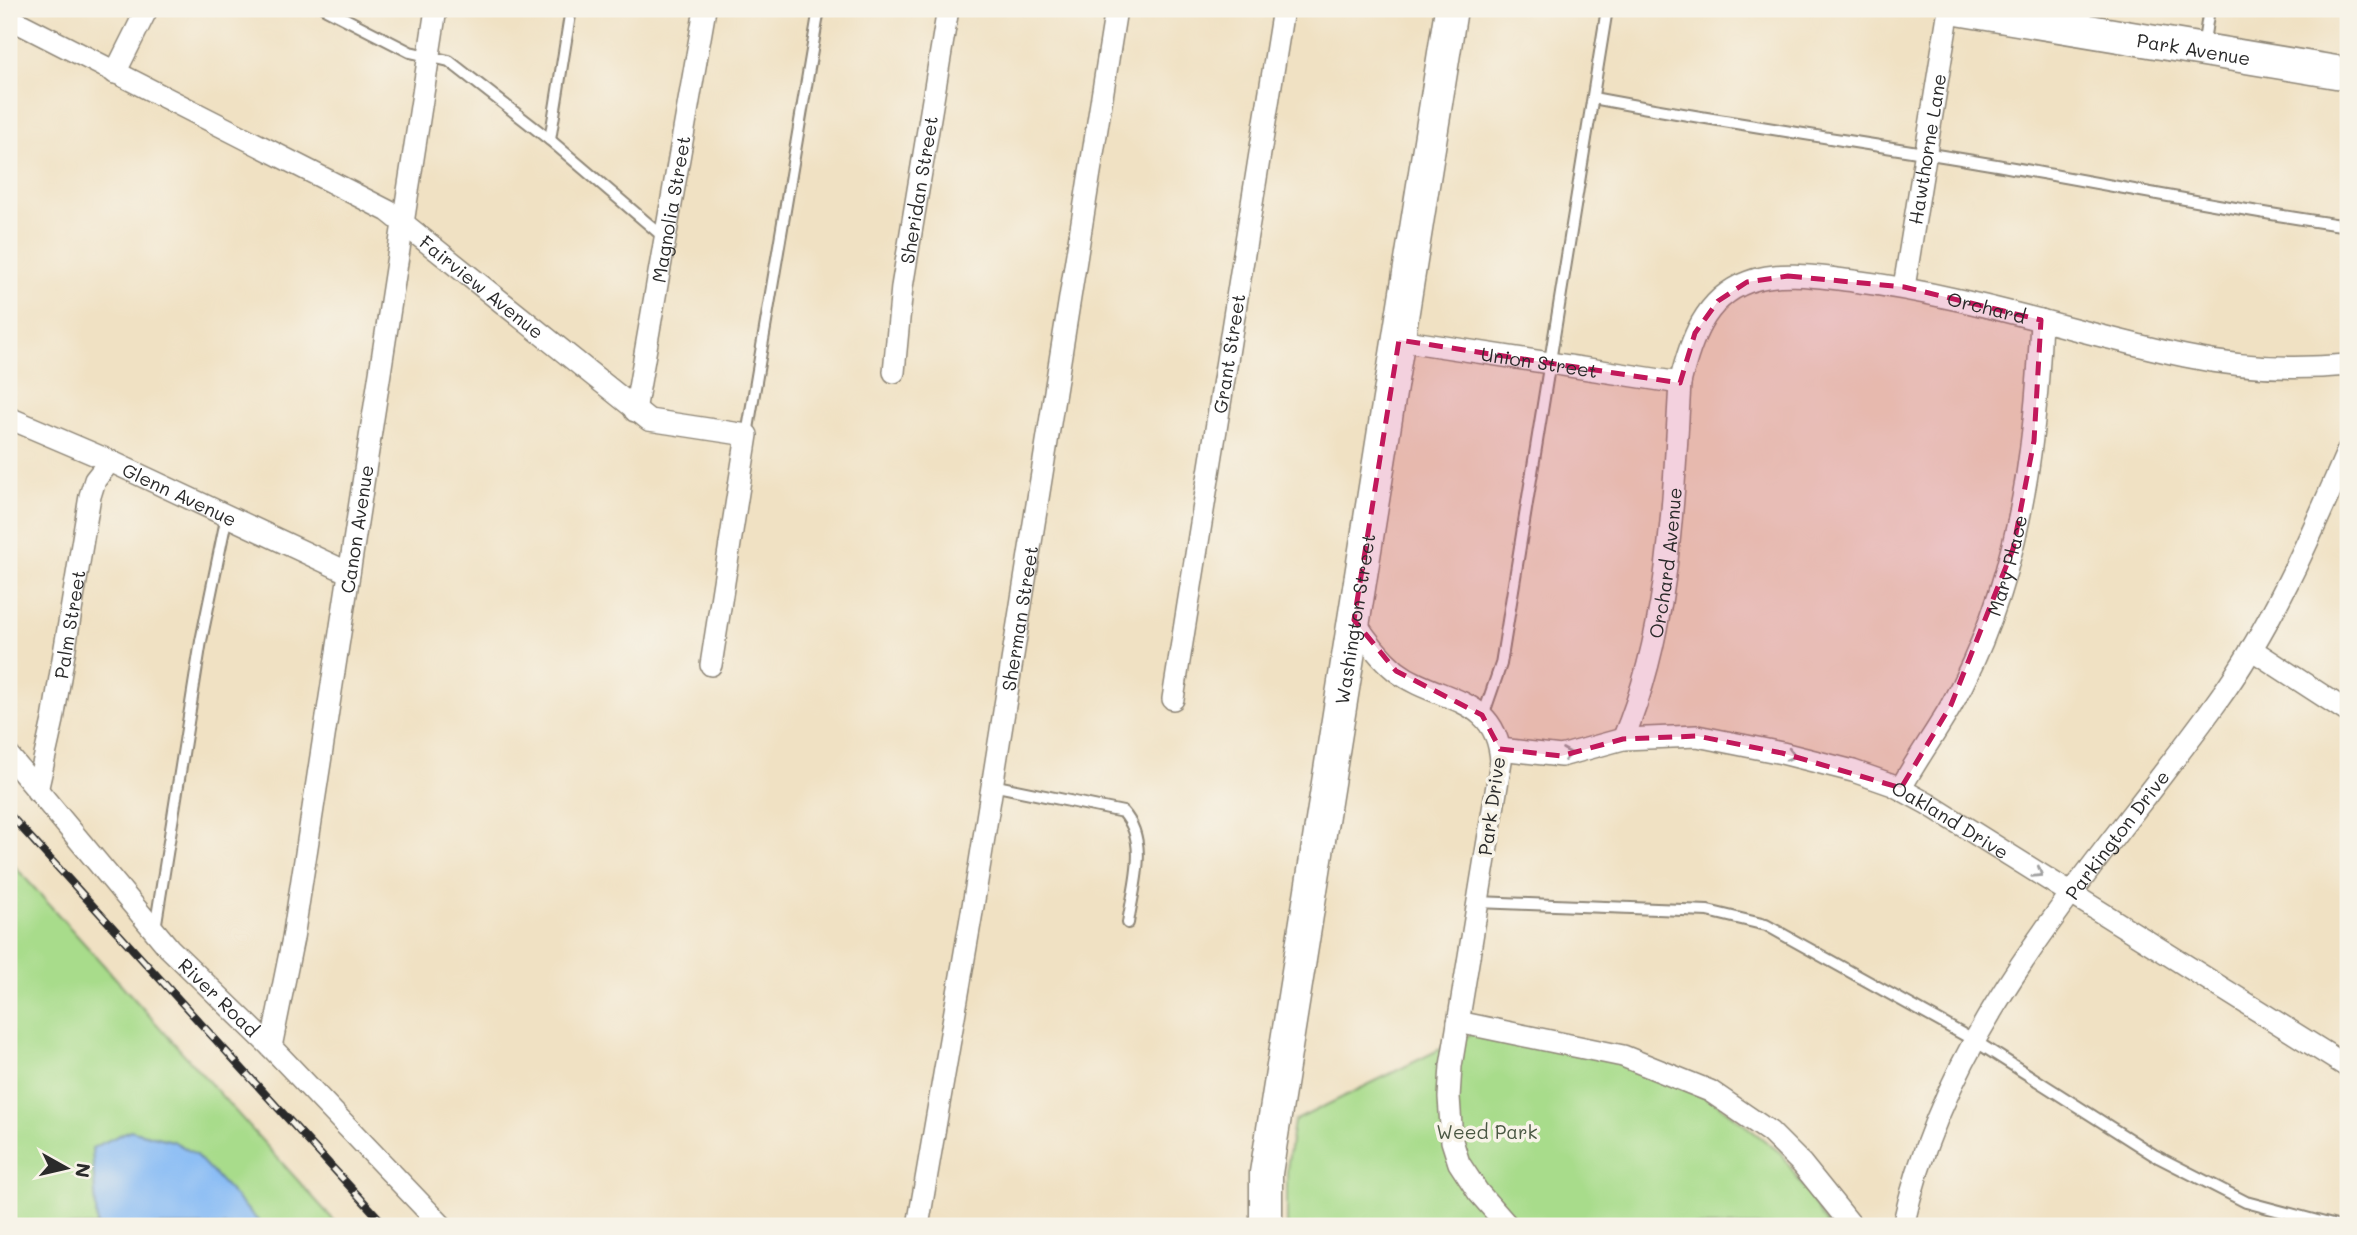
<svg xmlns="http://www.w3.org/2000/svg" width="2357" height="1235" font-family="Mali,sans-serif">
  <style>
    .green { fill: #a8dc8b; stroke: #6a845b; stroke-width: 2 }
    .water { fill: #87bbf5; stroke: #597390; stroke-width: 2 }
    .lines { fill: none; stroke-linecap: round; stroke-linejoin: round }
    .lane-casing { stroke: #8e8677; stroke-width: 14 }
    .street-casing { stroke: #8e8677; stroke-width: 24 }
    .primary-casing { stroke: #8e8677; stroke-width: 35 }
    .lane { stroke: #fff; stroke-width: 10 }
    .street { stroke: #fff; stroke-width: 21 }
    .primary { stroke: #fff; stroke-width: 32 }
    .rail-casing { stroke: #2b2b2b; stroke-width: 8 }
    .rail { stroke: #f7f3e8; stroke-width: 5; stroke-dasharray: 16; stroke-linecap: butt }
    .oneway { stroke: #a0a0a0 }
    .marked { fill: #c2185b; fill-opacity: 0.2; stroke: #c2185b; stroke-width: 5; stroke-dasharray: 14 9; stroke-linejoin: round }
    .labels { text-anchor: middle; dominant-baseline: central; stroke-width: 7; stroke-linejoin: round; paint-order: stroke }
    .street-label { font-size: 19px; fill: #2b2b2b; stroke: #f7f3e8 }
    .park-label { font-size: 19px; fill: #4a5743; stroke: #f7f3e8 }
  </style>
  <rect width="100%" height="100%" fill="#f7f3e8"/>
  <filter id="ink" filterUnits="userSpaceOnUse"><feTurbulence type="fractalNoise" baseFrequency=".0143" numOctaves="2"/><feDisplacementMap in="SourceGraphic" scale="14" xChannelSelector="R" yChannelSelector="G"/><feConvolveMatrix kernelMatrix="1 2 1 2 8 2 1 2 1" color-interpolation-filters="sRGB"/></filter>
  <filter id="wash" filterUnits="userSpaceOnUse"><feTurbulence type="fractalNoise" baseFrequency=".00686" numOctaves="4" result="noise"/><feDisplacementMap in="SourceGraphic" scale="28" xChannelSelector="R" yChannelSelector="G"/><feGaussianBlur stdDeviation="1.57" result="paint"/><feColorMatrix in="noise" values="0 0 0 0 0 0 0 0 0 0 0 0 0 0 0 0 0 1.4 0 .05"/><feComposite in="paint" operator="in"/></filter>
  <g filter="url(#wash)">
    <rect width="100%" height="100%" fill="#f0e1c3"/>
    <g class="green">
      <path d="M 9,860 L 339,1226 L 9,1226 Z"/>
      <path d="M 1475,1032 L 1634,1064 L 1714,1101 L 1782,1154 L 1828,1226 L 1287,1226 L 1287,1168 L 1294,1121 Z"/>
    </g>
    <path class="water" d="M 130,1130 L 173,1141 L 195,1154 L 263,1226 L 97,1226 L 92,1148 Z"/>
  </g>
  <g filter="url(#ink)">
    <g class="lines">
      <defs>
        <g id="lane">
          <path d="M 326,9 L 410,52 L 449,61 L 550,140 L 666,239"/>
          <path d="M 2203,48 L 2209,9"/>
          <path d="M 1593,98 C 1719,122 1846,140 1973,161 C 2098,182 2222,208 2348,226"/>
          <path d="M 550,140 L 571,9"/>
          <path d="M 747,435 L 819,9"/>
          <path d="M 1483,716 L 1501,664 L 1607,9"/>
          <path d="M 992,785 L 1123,812 C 1150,842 1133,887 1128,923"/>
          <path d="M 1477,902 L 1708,911 L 1766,925 L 1975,1041 L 2154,1155 L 2246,1202 L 2336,1226"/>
          <path d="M 155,929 L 201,641 L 227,515"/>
        </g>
        <g id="street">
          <path id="s1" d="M 9,18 L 388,211 L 649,420 L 747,435 L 711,665"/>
          <path d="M 115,73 L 147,9"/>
          <path id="s2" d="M 1904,287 L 1949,9"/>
          <path id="s3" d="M 1399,340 L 1680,383"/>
          <path id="s4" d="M 894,372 L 902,287 L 948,9"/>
          <path id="s5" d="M 635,411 L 705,9"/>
          <path id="s6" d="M 9,418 L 110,461 L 349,573"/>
          <path d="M 1354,620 C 1365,638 1379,657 1396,671 C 1438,703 1497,694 1501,761 L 1451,1066 L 1449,1097 L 1452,1141 L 1459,1163 L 1478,1192 L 1508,1226"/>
          <path d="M 2251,649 L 2348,712"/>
          <path id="s7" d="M 1173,699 L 1283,9"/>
          <path id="s8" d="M 1623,739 C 1670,628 1673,502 1680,383 C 1690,342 1704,298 1748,282 C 1780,270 1820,277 1853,281 C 1966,295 2074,332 2185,356 C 2240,368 2293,370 2348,365"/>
          <path id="s9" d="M 1500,749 L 1561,756 L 1623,739 L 1697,736 L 1782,753 L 1853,771 L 1893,785 L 1928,804 L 2348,1067"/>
          <path id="s10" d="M 9,756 L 169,948 L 271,1047 L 442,1226"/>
          <path id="s11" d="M 1901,788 C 1916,760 1935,734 1951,706 C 2017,588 2036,454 2041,320"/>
          <path id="s12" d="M 37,791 L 53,720 L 90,496 L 95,480 L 110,461"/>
          <path d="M 1458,1022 L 1623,1056 L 1710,1091 L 1770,1132 L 1802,1164 L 1852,1226"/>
          <path id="s13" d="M 271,1047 L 293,938 L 436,9"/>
          <path id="s14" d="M 918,1226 L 973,906 L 1116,9"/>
          <path id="s15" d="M 1903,1226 C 1949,1017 2095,871 2216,703 C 2272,626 2311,536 2348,450"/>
        </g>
        <g id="primary">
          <path id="s16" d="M 1957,9 L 2348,74"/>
          <path id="s17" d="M 1266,1226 L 1266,1173 L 1451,9"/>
        </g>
      </defs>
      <use href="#lane" class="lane-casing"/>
      <use href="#street" class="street-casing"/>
      <use href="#primary" class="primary-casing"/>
      <use href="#lane" class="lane"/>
      <use href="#street" class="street"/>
      <use href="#primary" class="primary"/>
      <defs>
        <path id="rail" d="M 9,814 L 386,1226"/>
      </defs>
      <use href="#rail" class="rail-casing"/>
      <use href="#rail" class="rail"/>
    </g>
    <defs><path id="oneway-chevron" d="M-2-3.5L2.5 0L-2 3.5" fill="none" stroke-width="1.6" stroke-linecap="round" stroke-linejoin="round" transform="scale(1.75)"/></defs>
    <g class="oneway">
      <use href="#oneway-chevron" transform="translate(1567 754) rotate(-9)"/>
      <use href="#oneway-chevron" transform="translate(1791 755) rotate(14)"/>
      <use href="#oneway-chevron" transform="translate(2038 873) rotate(32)"/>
    </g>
  </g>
  <path class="marked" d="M 1788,276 L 1904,287 L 2041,320 L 2034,441 L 2013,549 L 1951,705 L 1901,788 L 1782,753 L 1697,736 L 1623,739 L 1561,756 L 1500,749 L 1482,715 L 1396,671 L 1354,620 L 1399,340 L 1680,383 L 1695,333 L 1718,301 L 1747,282 Z"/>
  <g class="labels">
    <g class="street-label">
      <text stroke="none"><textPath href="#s16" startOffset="240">Park Avenue</textPath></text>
      <text stroke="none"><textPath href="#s2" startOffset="140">Hawthorne Lane</textPath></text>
      <text stroke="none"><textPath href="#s4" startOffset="184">Sheridan Street</textPath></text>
      <text stroke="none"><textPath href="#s5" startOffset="205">Magnolia Street</textPath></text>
      <text stroke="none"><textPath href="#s1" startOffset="546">Fairview Avenue</textPath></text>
      <text stroke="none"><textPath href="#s8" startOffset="732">Orchard</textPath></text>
      <text stroke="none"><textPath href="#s7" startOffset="350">Grant Street</textPath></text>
      <text stroke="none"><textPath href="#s3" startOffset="142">Union Street</textPath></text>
      <text stroke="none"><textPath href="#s6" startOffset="187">Glenn Avenue</textPath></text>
      <text stroke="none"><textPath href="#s13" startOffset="525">Canon Avenue</textPath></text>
      <text stroke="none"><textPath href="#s8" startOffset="182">Orchard Avenue</textPath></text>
      <text stroke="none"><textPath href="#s11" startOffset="248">Mary Place</textPath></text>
      <text stroke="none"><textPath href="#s14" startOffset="616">Sherman Street</textPath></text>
      <text stroke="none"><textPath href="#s17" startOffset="614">Washington Street</textPath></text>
      <text stroke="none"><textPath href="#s12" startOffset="170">Palm Street</textPath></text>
      <text transform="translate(1491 806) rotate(-82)">Park Drive</text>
      <text stroke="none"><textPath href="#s9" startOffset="469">Oakland Drive</textPath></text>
      <text stroke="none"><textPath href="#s15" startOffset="450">Parkington Drive</textPath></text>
      <text stroke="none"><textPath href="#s10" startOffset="320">River Road</textPath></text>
    </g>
    <g class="park-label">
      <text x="1487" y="1131">Weed Park</text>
    </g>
  </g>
  <rect width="2357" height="1235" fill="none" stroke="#f7f3e8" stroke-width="35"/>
  <g transform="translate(66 1168) rotate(98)" stroke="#f7f3e8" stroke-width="5" paint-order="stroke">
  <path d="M0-5L12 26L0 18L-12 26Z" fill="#2b2b2b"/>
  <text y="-10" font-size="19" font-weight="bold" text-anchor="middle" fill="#2b2b2b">N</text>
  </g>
</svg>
